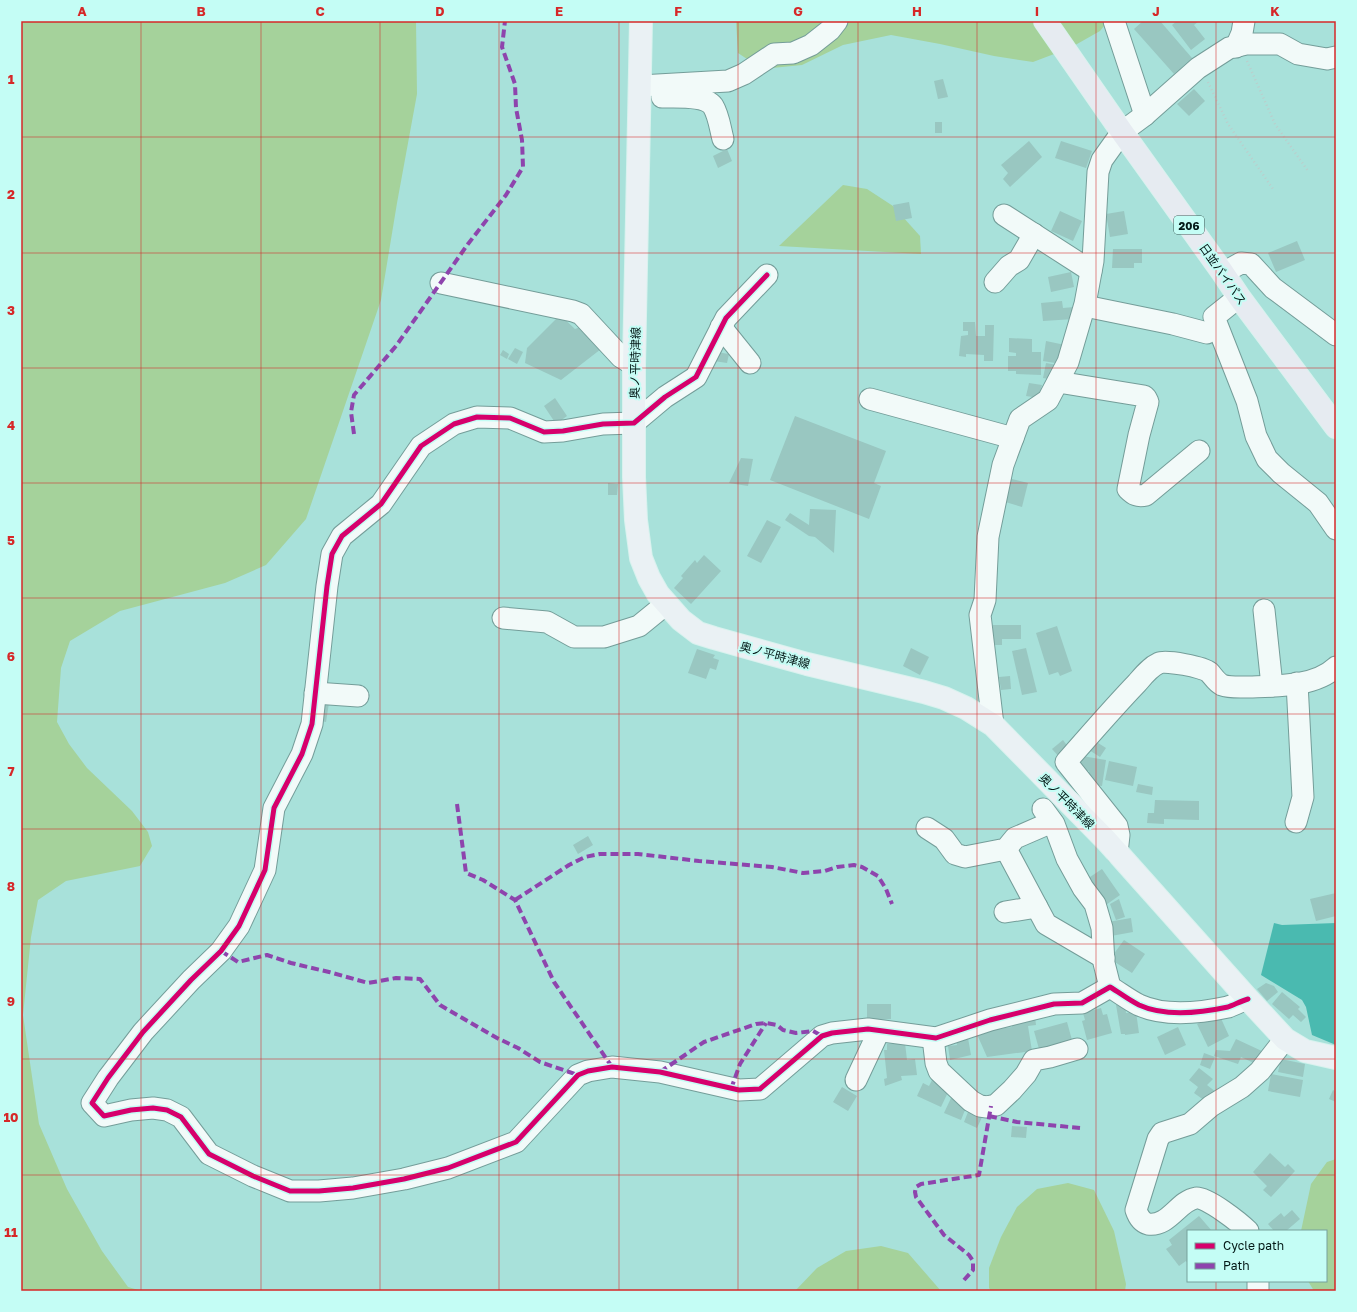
<svg xmlns="http://www.w3.org/2000/svg" width="1357" height="1312" font-family="'Golos Text','Noto Sans JP',sans-serif">
  <style>
    .green { fill: #a5d29b }
    .water { fill: #4abab0 }
    .building { fill: #99c7c1 }
    .lines { fill: none; stroke-linecap: round; stroke-linejoin: round }
    .minor-casing { stroke: #749d99; stroke-width: 23 }
    .major-casing { stroke: #d8f2ee; stroke-width: 24 }
    .highway-casing { stroke: #d8f2ee; stroke-width: 24 }
    .path { stroke: #bccdcb; stroke-width: 2.5; stroke-dasharray: 1 3; stroke-linecap: butt }
    .minor { stroke: #f2faf9; stroke-width: 21 }
    .major { stroke: #eaf1f4; stroke-width: 22 }
    .highway { stroke: #e6ebf1; stroke-width: 22 }
    .quiet { stroke: #8e44ad; stroke-width: 4; stroke-dasharray: 8 4; stroke-linecap: butt }
    .cycleway-casing { stroke: #c4fdf5; stroke-width: 8 }
    .cycleway { stroke: #d6006c; stroke-width: 5 }
    .grid { fill: none; stroke: #d62828; stroke-width: 1; stroke-opacity: 0.55 }
    .labels { text-anchor: middle; dominant-baseline: central; stroke-width: 4; stroke-linejoin: round; paint-order: stroke }
    .shield { fill: #c4fdf5; stroke: #3d5d59; stroke-width: 1 }
    .shield-label { font-size: 11px; font-weight: bold; fill: #031816 }
    .street-label { font-size: 12px; fill: #031816; stroke: #c4fdf5 }
    .neatline { fill: none; stroke: #d62828; stroke-width: 1.5 }
    .grid-label { font-size: 13px; text-anchor: middle; font-weight: bold; fill: #d62828 }
  </style>
  <rect width="100%" height="100%" fill="#a8e1da"/>
  <g class="green">
    <path d="M 21,21 L 416,21 L 417,94 L 397,203 L 381,300 L 306,519 L 266,565 L 225,583 L 120,611 L 70,641 L 61,668 L 57,722 L 69,744 L 87,768 L 132,811 L 148,832 L 152,846 L 140,866 L 66,881 L 38,900 L 31,937 L 23,1015 L 39,1124 L 67,1189 L 102,1251 L 128,1287 L 142,1291 L 21,1291 Z"/>
    <path d="M 736,21 L 1108,21 L 1100,31 L 1070,48 L 1033,62 L 994,56 L 940,44 L 891,35 L 843,45 L 802,65 L 762,69 L 738,53 Z"/>
    <path d="M 843,185 L 867,189 L 893,206 L 920,236 L 921,254 L 779,246 Z"/>
    <path d="M 1336,1159 L 1336,1291 L 1314,1291 L 1308,1281 L 1326,1281 L 1326,1231 L 1301,1231 L 1311,1184 L 1327,1162 Z"/>
    <path d="M 1068,1183 L 1094,1190 L 1114,1231 L 1126,1284 L 1125,1291 L 991,1291 L 989,1288 L 989,1268 L 1001,1237 L 1017,1207 L 1037,1189 Z"/>
    <path d="M 881,1246 L 908,1253 L 941,1291 L 795,1291 L 817,1268 L 846,1251 Z"/>
  </g>
  <path class="water" d="M 1274,923 L 1282,925 L 1336,923 L 1336,1045 L 1312,1035 L 1306,1007 L 1302,1000 L 1261,975 Z"/>
  <g class="building">
    <path d="M 1143,21 L 1160,21 L 1192,58 L 1174,74 L 1134,29 Z"/>
    <path d="M 1177,21 L 1199,21 L 1194,25 L 1205,39 L 1191,50 L 1172,25 Z"/>
    <path d="M 943,79 L 948,97 L 938,99 L 934,81 Z"/>
    <path d="M 1194,89 L 1205,101 L 1189,116 L 1177,104 Z"/>
    <rect x="935" y="122" width="7" height="11"/>
    <path d="M 1029,141 L 1042,157 L 1010,187 L 1003,179 L 1008,173 L 1001,165 Z"/>
    <path d="M 1061,141 L 1092,151 L 1086,168 L 1055,158 Z"/>
    <path d="M 727,149 L 732,161 L 718,168 L 713,156 Z"/>
    <path d="M 909,202 L 912,218 L 896,221 L 893,205 Z"/>
    <path d="M 1060,211 L 1082,221 L 1073,241 L 1051,231 Z"/>
    <path d="M 1124,211 L 1128,234 L 1110,237 L 1106,214 Z"/>
    <path d="M 1297,241 L 1305,260 L 1276,272 L 1268,253 Z"/>
    <path d="M 1113,249 L 1142,249 L 1142,263 L 1134,263 L 1134,268 L 1112,268 Z"/>
    <path d="M 1071,272 L 1074,287 L 1051,292 L 1048,277 Z"/>
    <path d="M 1062,301 L 1063,308 L 1074,307 L 1074,319 L 1043,321 L 1041,303 Z"/>
    <path d="M 560,315 L 575,329 L 583,326 L 601,349 L 561,380 L 525,363 L 527,348 Z"/>
    <path d="M 963,322 L 975,322 L 976,336 L 985,336 L 985,325 L 994,325 L 993,361 L 984,361 L 984,355 L 966,354 L 966,357 L 959,356 L 961,336 L 968,335 L 968,331 L 963,331 Z"/>
    <path d="M 1009,338 L 1032,339 L 1032,352 L 1041,352 L 1041,375 L 1016,374 L 1016,371 L 1008,371 L 1008,356 L 1016,356 L 1016,353 L 1009,352 Z"/>
    <path d="M 1046,341 L 1065,345 L 1061,364 L 1043,361 Z"/>
    <path d="M 515,348 L 523,352 L 517,364 L 508,359 Z"/>
    <path d="M 503,350 L 509,354 L 507,359 L 500,355 Z"/>
    <path d="M 716,352 L 729,354 L 727,363 L 714,361 Z"/>
    <path d="M 1046,363 L 1057,365 L 1055,380 L 1043,378 Z"/>
    <path d="M 1029,383 L 1042,385 L 1039,398 L 1026,396 Z"/>
    <path d="M 555,398 L 567,416 L 556,424 L 544,406 Z"/>
    <path d="M 795,416 L 886,451 L 874,483 L 881,486 L 869,519 L 770,480 Z"/>
    <path d="M 741,458 L 753,459 L 748,486 L 729,483 Z"/>
    <path d="M 1008,478 L 1028,483 L 1022,507 L 1002,501 Z"/>
    <path d="M 608,483 L 618,484 L 617,495 L 608,495 Z"/>
    <path d="M 810,509 L 836,510 L 834,553 L 815,537 L 809,536 L 785,520 L 790,513 L 809,525 Z"/>
    <path d="M 767,520 L 781,527 L 761,563 L 747,556 Z"/>
    <path d="M 704,555 L 721,571 L 691,604 L 674,588 L 683,578 L 681,576 L 695,560 L 697,563 Z"/>
    <path d="M 993,625 L 1021,625 L 1021,639 L 1002,639 L 1002,645 L 993,645 Z"/>
    <path d="M 1057,626 L 1072,671 L 1060,676 L 1058,672 L 1049,675 L 1036,633 Z"/>
    <path d="M 911,648 L 929,657 L 920,675 L 903,666 Z"/>
    <path d="M 1026,648 L 1037,692 L 1022,695 L 1012,651 Z"/>
    <path d="M 697,649 L 715,655 L 713,658 L 719,660 L 716,670 L 710,668 L 706,679 L 688,673 Z"/>
    <path d="M 1010,676 L 1011,689 L 1001,690 L 999,677 Z"/>
    <path d="M 320,701 L 329,703 L 326,722 L 317,720 Z"/>
    <path d="M 1063,740 L 1071,751 L 1061,759 L 1052,749 Z"/>
    <path d="M 1095,741 L 1106,748 L 1100,757 L 1089,750 Z"/>
    <path d="M 1082,756 L 1106,760 L 1102,786 L 1087,784 L 1089,771 L 1080,770 Z"/>
    <path d="M 1109,761 L 1137,767 L 1133,786 L 1105,780 Z"/>
    <path d="M 1138,784 L 1153,787 L 1152,795 L 1136,792 Z"/>
    <path d="M 1155,800 L 1199,801 L 1199,820 L 1164,819 L 1164,824 L 1147,823 L 1148,813 L 1154,813 Z"/>
    <path d="M 588,836 L 593,845 L 578,854 L 573,845 Z"/>
    <path d="M 1102,869 L 1120,895 L 1103,907 L 1084,881 Z"/>
    <path d="M 1336,893 L 1336,916 L 1316,921 L 1310,899 Z"/>
    <path d="M 1119,899 L 1125,917 L 1116,920 L 1110,904 Z"/>
    <path d="M 1131,918 L 1133,932 L 1111,936 L 1108,922 Z"/>
    <path d="M 1124,940 L 1145,954 L 1132,973 L 1110,959 Z"/>
    <path d="M 1266,983 L 1274,986 L 1278,992 L 1267,1001 L 1257,989 Z"/>
    <path d="M 1282,992 L 1300,1007 L 1298,1009 L 1306,1017 L 1301,1022 L 1293,1015 L 1289,1019 L 1272,1004 Z"/>
    <path d="M 867,1004 L 891,1004 L 891,1019 L 867,1020 Z"/>
    <path d="M 1125,1004 L 1126,1013 L 1136,1012 L 1139,1033 L 1125,1035 L 1125,1034 L 1121,1034 L 1116,1005 Z"/>
    <path d="M 1101,1008 L 1103,1015 L 1107,1014 L 1112,1033 L 1087,1040 L 1082,1021 L 1085,1020 L 1083,1013 Z"/>
    <path d="M 1219,1014 L 1229,1036 L 1208,1047 L 1197,1024 Z"/>
    <path d="M 1035,1017 L 1036,1025 L 1028,1026 L 1032,1051 L 987,1057 L 976,1032 L 1012,1027 L 1011,1021 Z"/>
    <path d="M 1067,1022 L 1072,1040 L 1039,1049 L 1034,1031 Z"/>
    <path d="M 1178,1027 L 1186,1045 L 1165,1055 L 1157,1037 Z"/>
    <path d="M 968,1038 L 971,1055 L 950,1060 L 948,1046 L 957,1045 L 956,1040 Z"/>
    <path d="M 1236,1039 L 1264,1052 L 1258,1065 L 1241,1057 L 1238,1064 L 1214,1056 L 1216,1050 L 1230,1051 Z"/>
    <path d="M 905,1043 L 907,1060 L 915,1059 L 917,1075 L 901,1076 L 902,1080 L 885,1086 L 884,1079 L 887,1078 L 884,1050 L 887,1050 L 887,1044 Z"/>
    <path d="M 1204,1053 L 1215,1057 L 1210,1069 L 1200,1065 Z"/>
    <path d="M 1281,1059 L 1305,1064 L 1303,1077 L 1278,1072 Z"/>
    <path d="M 1199,1068 L 1213,1079 L 1207,1085 L 1216,1092 L 1208,1103 L 1194,1093 L 1198,1087 L 1189,1080 Z"/>
    <path d="M 1271,1074 L 1303,1080 L 1300,1097 L 1268,1091 Z"/>
    <path d="M 932,1080 L 950,1088 L 941,1107 L 917,1096 L 923,1083 L 929,1086 Z"/>
    <path d="M 842,1087 L 857,1096 L 848,1111 L 833,1102 Z"/>
    <path d="M 1333,1090 L 1336,1092 L 1336,1102 L 1329,1099 Z"/>
    <path d="M 951,1098 L 967,1105 L 961,1120 L 944,1113 Z"/>
    <path d="M 970,1107 L 984,1113 L 977,1128 L 964,1122 Z"/>
    <path d="M 1012,1126 L 1027,1127 L 1026,1138 L 1011,1137 Z"/>
    <path d="M 1270,1153 L 1285,1167 L 1288,1164 L 1295,1171 L 1271,1197 L 1263,1190 L 1267,1186 L 1253,1172 Z"/>
    <path d="M 1292,1210 L 1300,1219 L 1286,1231 L 1274,1231 L 1268,1224 L 1281,1213 L 1284,1217 Z"/>
    <path d="M 1199,1216 L 1212,1231 L 1188,1231 L 1188,1264 L 1186,1261 L 1179,1266 L 1166,1249 L 1172,1245 L 1169,1240 Z"/>
  </g>
  <g class="lines">
    <defs>
      <g id="minor">
        <path d="M 1114,21 L 1145,115"/>
        <path d="M 1236,47 L 1242,33 L 1244,21"/>
        <path d="M 640,86 L 728,81 L 744,74 L 774,54 L 793,53 L 811,45 L 830,30 L 837,21"/>
        <path d="M 662,97 C 675,97 705,95 713,106 C 719,116 720,128 723,139"/>
        <path d="M 1004,215 L 1091,271"/>
        <path d="M 1223,273 L 1241,263 L 1251,264 L 1273,288 L 1336,335"/>
        <path d="M 767,275 L 726,318 L 696,377 L 665,397 L 634,423 L 603,424 L 563,431 L 544,432 L 510,418 L 477,417 L 454,424 L 421,446 L 381,504 L 342,536 L 332,554 L 327,586 L 312,724 L 302,754 L 274,808 L 265,870 L 239,926 L 221,951 L 191,980 L 143,1032 L 108,1078 L 92,1103 L 104,1116 L 131,1110 L 153,1108 L 167,1110 L 181,1117 L 209,1154 L 253,1176 L 290,1191 L 319,1191 L 353,1188 L 404,1179 L 448,1168 L 516,1142 L 578,1075 L 588,1071 L 612,1067 L 660,1072 L 739,1090 L 760,1089 L 822,1036 L 832,1033 L 868,1029 L 936,1038 L 990,1020 L 1054,1004 L 1082,1003 L 1110,987 C 1120,993 1129,1000 1139,1005 C 1165,1017 1200,1013 1228,1007 C 1234,1005 1241,1001 1248,999"/>
        <path d="M 995,282 L 1009,266 L 1019,260 L 1034,234"/>
        <path d="M 441,283 L 573,311 L 581,314 L 621,357 L 634,365"/>
        <path d="M 1239,297 L 1214,317 L 1247,401 L 1256,436 L 1267,459 L 1281,473 L 1318,503 L 1336,529"/>
        <path d="M 1085,306 L 1173,324 L 1207,333"/>
        <path d="M 721,327 L 750,363"/>
        <path d="M 1058,382 L 1144,396 L 1146,398 L 1148,402 L 1139,435 L 1128,489 C 1134,495 1138,497 1146,495 L 1199,451"/>
        <path d="M 870,399 L 1013,438"/>
        <path d="M 1264,610 L 1272,686"/>
        <path d="M 503,618 L 547,622 L 574,637 L 604,637 L 639,626 L 666,604"/>
        <path d="M 315,693 L 358,696"/>
        <path d="M 993,725 L 980,615 L 985,600 L 988,537 L 1003,465 L 1020,419 L 1048,400 L 1068,362 L 1085,304 L 1093,261 L 1098,172 L 1102,160 L 1122,132 L 1145,115 L 1198,68 L 1229,48 L 1246,44 L 1280,44 L 1298,54 L 1327,59 L 1336,57"/>
        <path d="M 1043,809 L 1054,824 L 1067,859 L 1083,888 L 1095,904 L 1102,928 L 1104,963 L 1110,987"/>
        <path d="M 1296,822 L 1303,797 L 1297,683"/>
        <path d="M 927,828 L 944,839 L 955,854 L 965,857 L 1006,849 L 1015,838 L 1052,822"/>
        <path d="M 1006,849 L 1046,924 L 1104,958"/>
        <path d="M 1117,853 L 1119,835 L 1117,826 L 1066,762 C 1089,736 1112,709 1137,683 C 1143,676 1150,667 1159,663 C 1166,660 1203,667 1209,672 C 1213,676 1216,682 1222,685 C 1230,688 1241,687 1249,687 C 1276,686 1315,687 1336,667"/>
        <path d="M 1005,912 L 1037,907"/>
        <path d="M 933,1038 L 936,1063 L 939,1071 L 971,1101 L 980,1106 L 987,1107 L 996,1105 L 1012,1090 L 1026,1074 L 1034,1060 L 1050,1057 L 1077,1049"/>
        <path d="M 856,1080 L 879,1031"/>
        <path d="M 1248,1231 C 1240,1223 1206,1196 1196,1198 C 1178,1201 1169,1227 1148,1224 C 1141,1222 1138,1216 1136,1210 L 1158,1139 L 1162,1133 L 1190,1124 L 1211,1106 L 1242,1087 L 1260,1071 L 1285,1039"/>
        <path d="M 1258,1281 L 1258,1291"/>
      </g>
      <path id="major" d="M 641,21 L 634,365 L 634,477 L 636,520 L 641,558 L 649,578 L 658,594 L 681,620 L 698,633 L 714,638 L 807,664 L 924,692 L 944,698 L 966,708 L 993,725 L 1106,840 L 1248,999 L 1285,1039 L 1305,1051 L 1336,1058"/>
      <path id="highway" d="M 1045,21 L 1122,132 L 1223,273 L 1239,297 L 1336,427"/>
    </defs>
    <use href="#minor" class="minor-casing"/>
    <use href="#major" class="major-casing"/>
    <use href="#highway" class="highway-casing"/>
    <g class="path">
      <path d="M 1247,61 L 1275,124 L 1308,171"/>
      <path d="M 1208,82 L 1228,124 L 1273,189"/>
    </g>
    <use href="#minor" class="minor"/>
    <use href="#major" class="major"/>
    <use href="#highway" class="highway"/>
    <g class="quiet">
      <path d="M 354,434 L 351,412 L 354,395 L 396,346 L 468,244 L 506,195 L 523,167 L 522,140 L 516,108 L 515,84 L 502,47 L 505,21"/>
      <path d="M 457,804 L 466,873 L 483,880 L 515,900 L 554,982 L 612,1067"/>
      <path d="M 515,900 L 569,865 L 585,857 L 600,854 L 638,854 L 699,861 L 772,867 L 803,873 L 825,871 L 837,867 L 854,865 L 862,867 L 878,876 L 886,889 L 892,904"/>
      <path d="M 221,951 L 238,962 L 267,955 L 291,963 L 329,972 L 368,983 L 396,978 L 420,979 L 440,1005 L 497,1038 L 518,1048 L 540,1062 L 578,1075"/>
      <path d="M 660,1072 L 704,1042 L 756,1024 L 766,1023 L 777,1025 L 783,1030 L 796,1033 L 813,1031 L 822,1036"/>
      <path d="M 731,1089 L 740,1064 L 766,1023"/>
      <path d="M 989,1116 L 1017,1122 L 1080,1128"/>
      <path d="M 964,1280 L 973,1270 L 973,1261 L 969,1255 L 944,1235 L 916,1197 L 915,1192 L 916,1187 L 921,1184 L 979,1175 L 991,1106"/>
    </g>
    <defs>
      <path id="cycleway" d="M 767,275 L 726,318 L 696,377 L 665,397 L 634,423 L 603,424 L 563,431 L 544,432 L 510,418 L 477,417 L 454,424 L 421,446 L 381,504 L 342,536 L 332,554 L 327,586 L 312,724 L 302,754 L 274,808 L 265,870 L 239,926 L 221,951 L 191,980 L 143,1032 L 108,1078 L 92,1103 L 104,1116 L 131,1110 L 153,1108 L 167,1110 L 181,1117 L 209,1154 L 253,1176 L 290,1191 L 319,1191 L 353,1188 L 404,1179 L 448,1168 L 516,1142 L 578,1075 L 588,1071 L 612,1067 L 660,1072 L 739,1090 L 760,1089 L 822,1036 L 832,1033 L 868,1029 L 936,1038 L 990,1020 L 1054,1004 L 1082,1003 L 1110,987 C 1120,993 1129,1000 1139,1005 C 1165,1017 1200,1013 1228,1007 C 1234,1005 1241,1001 1248,999"/>
    </defs>
    <use href="#cycleway" class="cycleway-casing"/>
    <use href="#cycleway" class="cycleway"/>
  </g>
  <path class="grid" d="M 141,21 L 141,1291M 261,21 L 261,1291M 380,21 L 380,1291M 499,21 L 499,1291M 619,21 L 619,1291M 738,21 L 738,1291M 858,21 L 858,1291M 977,21 L 977,1291M 1096,21 L 1096,1291M 1216,21 L 1216,1231M 21,137 L 1336,137M 21,253 L 1336,253M 21,368 L 1336,368M 21,483 L 1336,483M 21,598 L 1336,598M 21,714 L 1336,714M 21,829 L 1336,829M 21,944 L 1336,944M 21,1059 L 1336,1059M 21,1175 L 1336,1175M 1216,1281 L 1216,1291"/>
  <g class="labels">
    <rect class="shield" x="1174" y="216" width="30" height="18" rx="3"/>
    <g class="shield-label">
      <text x="1189" y="225">206</text>
    </g>
    <g class="street-label">
      <text transform="translate(1223 274) rotate(55)">日並バイパス</text>
      <text transform="translate(635 363) rotate(-89)">奥ノ平時津線</text>
      <text transform="translate(775 655) rotate(15)">奥ノ平時津線</text>
      <text transform="translate(1067 801) rotate(45)">奥ノ平時津線</text>
    </g>
  </g>
  <rect width="1357" height="1312" fill="none" stroke="#c4fdf5" stroke-width="44"/>
  <rect x="1187" y="1230" width="140" height="52" fill="#c4fdf5" stroke="#77a19c"/>
  <rect x="1195" y="1243" width="20" height="6" fill="#d6006c" stroke="#77a19c"/>
  <text x="1223" y="1250" font-size="12" fill="#031816">Cycle path</text>
  <rect x="1195" y="1263" width="20" height="6" fill="#8e44ad" stroke="#77a19c"/>
  <text x="1223" y="1270" font-size="12" fill="#031816">Path</text>
  <rect x="22" y="22" width="1313" height="1268" class="neatline"/>
  <g class="grid-label">
    <text x="82" y="16">A</text>
    <text x="201" y="16">B</text>
    <text x="320" y="16">C</text>
    <text x="440" y="16">D</text>
    <text x="559" y="16">E</text>
    <text x="678" y="16">F</text>
    <text x="798" y="16">G</text>
    <text x="917" y="16">H</text>
    <text x="1037" y="16">I</text>
    <text x="1156" y="16">J</text>
    <text x="1275" y="16">K</text>
    <text x="11" y="84">1</text>
    <text x="11" y="199">2</text>
    <text x="11" y="315">3</text>
    <text x="11" y="430">4</text>
    <text x="11" y="545">5</text>
    <text x="11" y="661">6</text>
    <text x="11" y="776">7</text>
    <text x="11" y="891">8</text>
    <text x="11" y="1006">9</text>
    <text x="11" y="1122">10</text>
    <text x="11" y="1237">11</text>
  </g>
</svg>
